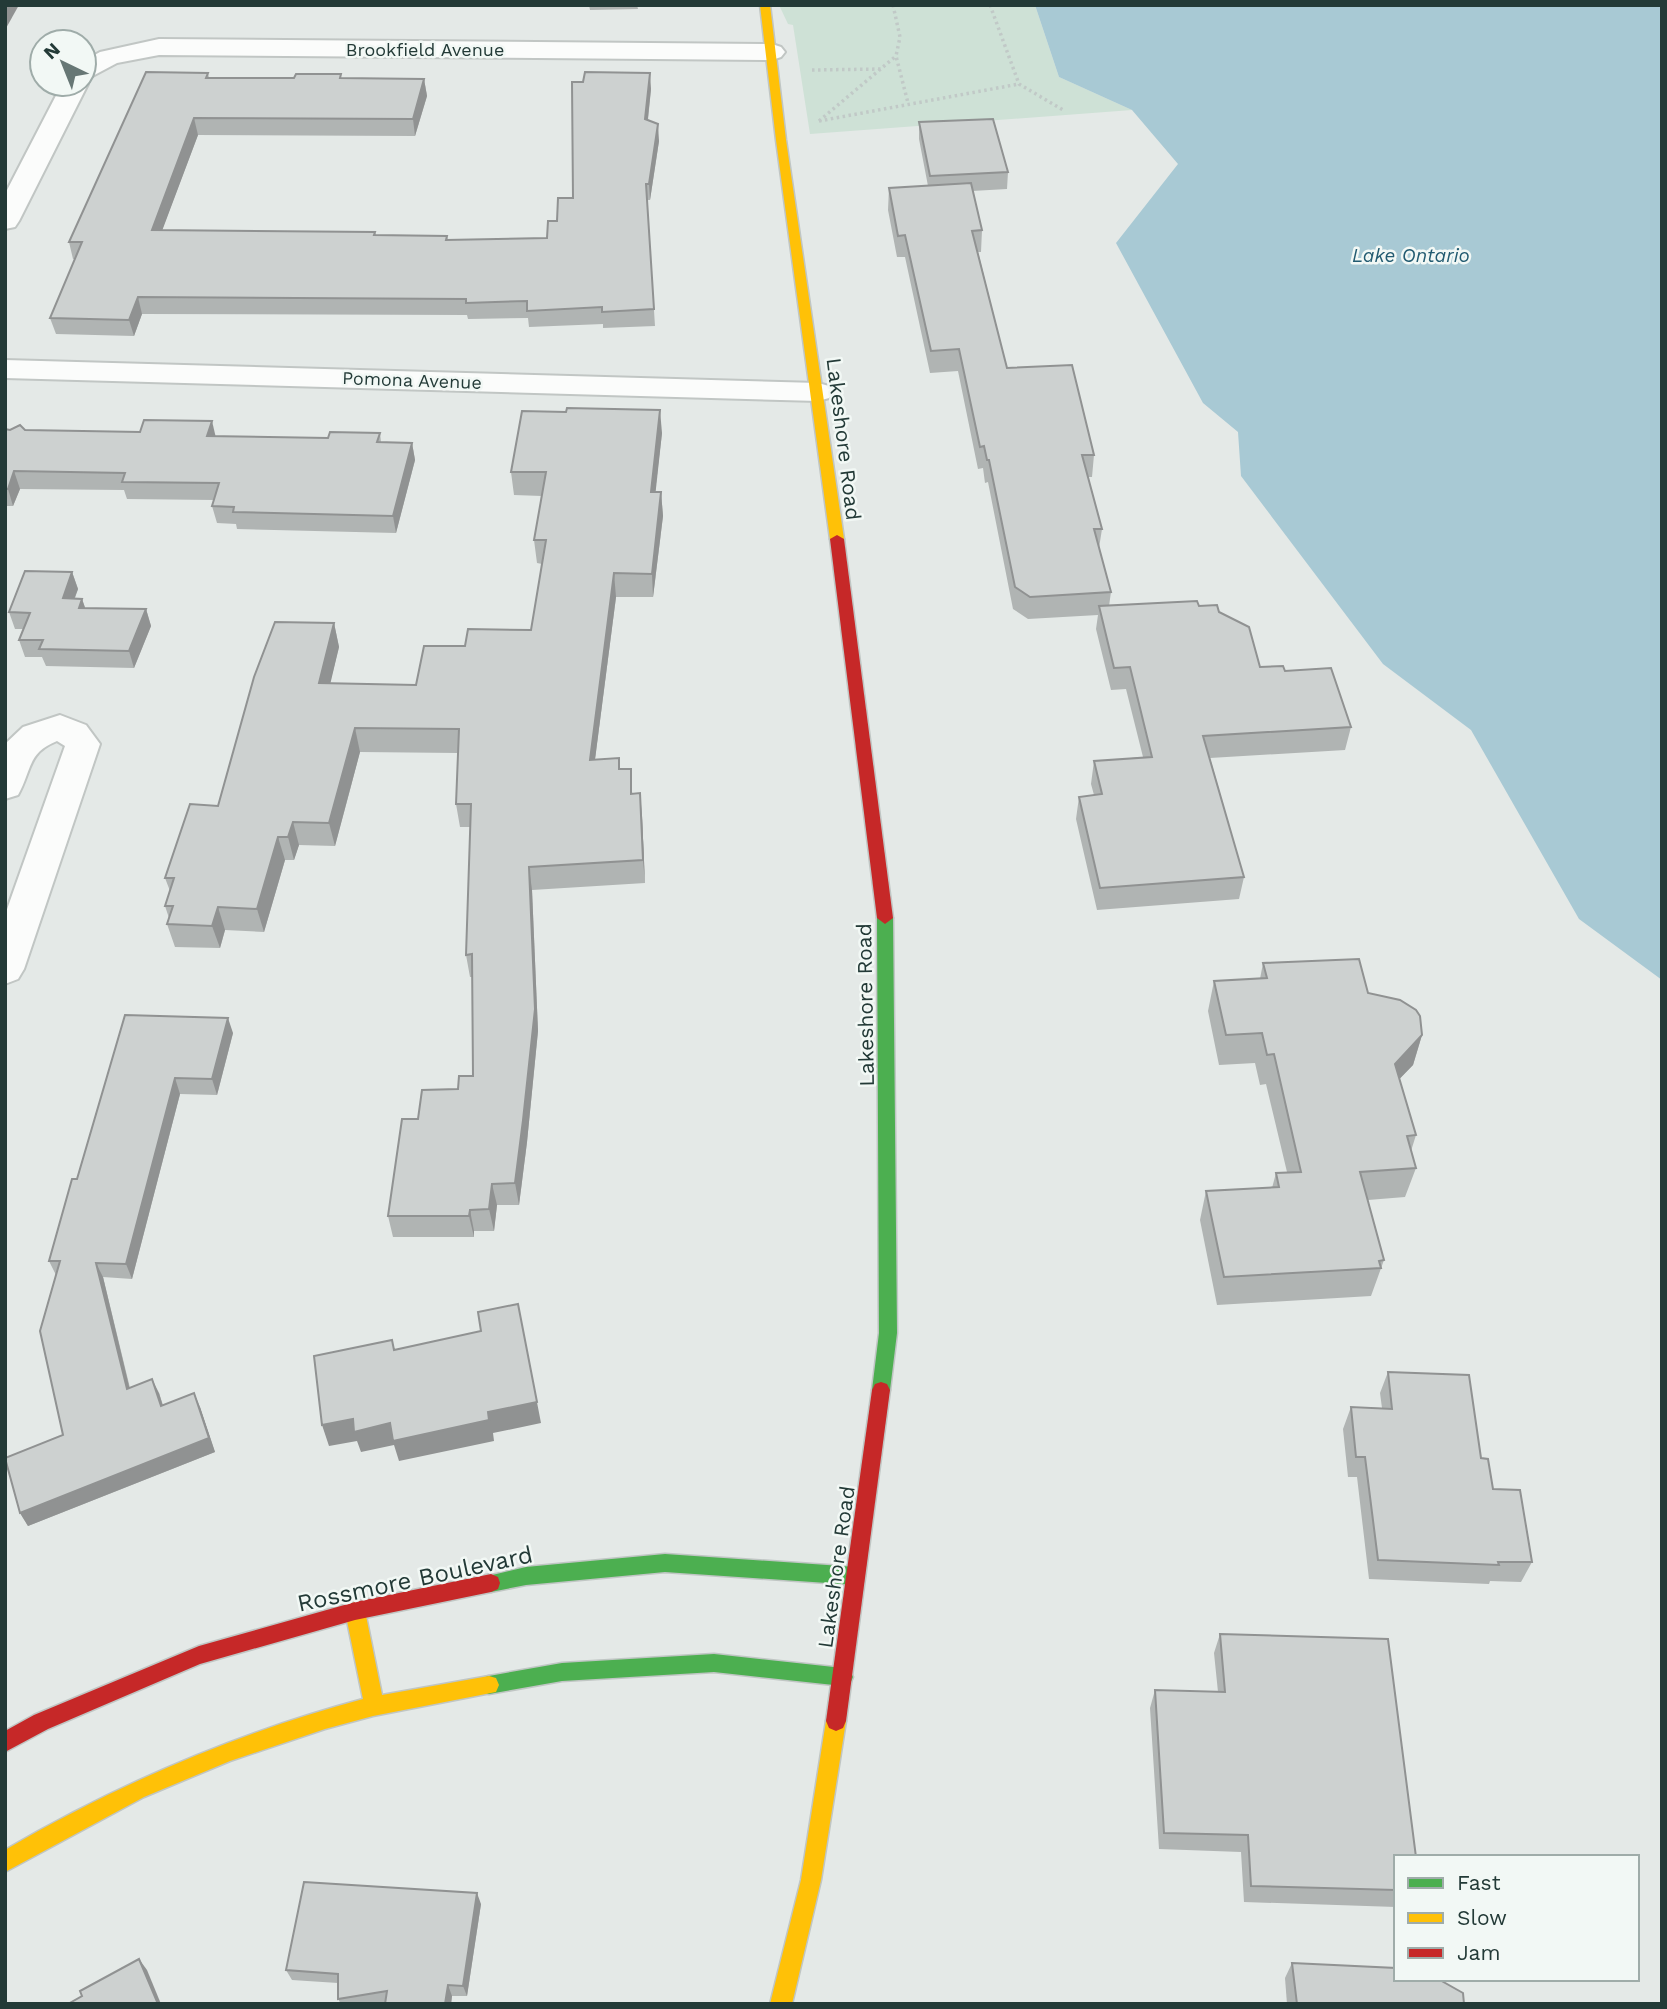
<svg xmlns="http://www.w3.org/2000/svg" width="1667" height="2009" font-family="'Work Sans',sans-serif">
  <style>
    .green { fill: #cee1d6 }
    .water { fill: #a8c9d4 }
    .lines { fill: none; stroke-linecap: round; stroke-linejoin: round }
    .street-casing { stroke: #c1c6c4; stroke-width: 4 }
    .fast-casing { stroke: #c0c6c4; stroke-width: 3 }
    .slow-casing { stroke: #c0c6c4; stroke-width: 3 }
    .jam-casing { stroke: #c0c6c4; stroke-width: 3 }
    .path { stroke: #c1c9c7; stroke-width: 3.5; stroke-dasharray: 2.5 3.5; stroke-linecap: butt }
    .street { fill: #fbfcfb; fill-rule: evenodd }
    .fast { fill: #4caf50; fill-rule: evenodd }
    .slow { fill: #ffc107; fill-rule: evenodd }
    .jam { fill: #c62828; fill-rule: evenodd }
    .wall { fill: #b0b4b3 }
    .shaded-wall { fill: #909292 }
    .building { fill: #cdd1d0; stroke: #909292; stroke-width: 2 }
    .labels { text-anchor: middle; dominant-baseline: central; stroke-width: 5; stroke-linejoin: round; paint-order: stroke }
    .far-street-label { font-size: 18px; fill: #233a37; stroke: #f2f8f5 }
    .far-water-label { font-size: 19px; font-style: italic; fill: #225b71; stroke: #f2f8f5 }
    .street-label { font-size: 21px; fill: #233a37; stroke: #f2f8f5 }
    .near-street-label { font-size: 24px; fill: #233a37; stroke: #f2f8f5 }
  </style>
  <rect width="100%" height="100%" fill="#e4e9e7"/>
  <path class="green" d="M 779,5 L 1035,5 L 1059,77 L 1132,110 L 810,134 L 793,25 L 788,24 Z"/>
  <path class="water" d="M 1035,5 L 1662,5 L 1662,980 L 1579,919 L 1471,730 L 1383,664 L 1241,476 L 1238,432 L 1203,403 L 1116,243 L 1178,164 L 1132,110 L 1059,77 Z"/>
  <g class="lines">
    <defs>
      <g id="street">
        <path d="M 159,39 L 772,44 L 781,47 L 785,52 L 781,57 L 772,60 L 159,55 L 117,63 L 85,80 L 88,84 L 19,221 L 15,227 L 5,229 L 5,194 L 62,84 L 84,84 L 84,61 L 100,52 Z"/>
        <path d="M 5,360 L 818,383 L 829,386 L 833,392 L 829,398 L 818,401 L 5,378 Z"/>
        <path d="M 60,715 L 86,725 L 100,744 L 24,969 L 18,979 L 5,984 L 5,915 L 65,746 L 57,741 C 27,753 32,770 18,795 L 5,799 L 5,744 L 23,727 Z"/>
      </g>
      <g id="fast">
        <path d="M 885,912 L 893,918 L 897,1333 L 890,1390 L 887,1396 L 881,1398 L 875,1396 L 872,1390 L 879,1333 L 877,918 Z"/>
        <path d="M 665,1554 L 856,1567 L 863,1570 L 865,1576 L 863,1582 L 856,1585 L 665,1572 L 526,1585 L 491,1592 L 484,1589 L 482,1583 L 484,1577 L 526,1567 Z"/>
        <path d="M 714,1654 L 843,1668 L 850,1670 L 853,1677 L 850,1684 L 843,1686 L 714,1672 L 562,1681 L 489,1694 L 482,1692 L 479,1685 L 482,1678 L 489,1676 L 562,1663 Z"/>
      </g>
      <g id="slow">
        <path d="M 760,5 L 770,5 L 786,140 L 844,539 L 837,543 L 830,539 L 776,140 Z"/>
        <path d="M 355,1602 L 362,1605 L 365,1611 L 382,1695 L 489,1676 L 496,1678 L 499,1685 L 496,1692 L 373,1716 L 325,1729 L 230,1761 L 144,1797 L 5,1872 L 5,1850 C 118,1784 237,1733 363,1699 L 345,1611 L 348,1605 Z"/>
        <path d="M 836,1711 L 843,1714 L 846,1721 L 821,1880 L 792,2004 L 770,2004 L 801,1880 L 826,1721 L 829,1714 Z"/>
      </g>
      <g id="jam">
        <path d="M 837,535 L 844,539 L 893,918 L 885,924 L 877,918 L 830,539 Z"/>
        <path d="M 881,1382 L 887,1384 L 890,1390 L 846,1721 L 843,1728 L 836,1731 L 829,1728 L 826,1721 L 872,1390 L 875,1384 Z"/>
        <path d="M 491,1574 L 498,1577 L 500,1583 L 498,1589 L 491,1592 L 355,1620 L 200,1664 L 48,1729 L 5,1752 L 5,1731 L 34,1715 L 199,1646 L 355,1602 Z"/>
      </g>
    </defs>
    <use href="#street" class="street-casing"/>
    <use href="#fast" class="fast-casing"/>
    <use href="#slow" class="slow-casing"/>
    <use href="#jam" class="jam-casing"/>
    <g class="path">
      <path d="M 893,5 L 900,37 L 896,56 L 908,103"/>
      <path d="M 990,5 L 1019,84 L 1063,110"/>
      <path d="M 812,70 L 881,69"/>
      <path d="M 819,121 L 1019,84"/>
      <path d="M 819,121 L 896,56"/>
    </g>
    <use href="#street" class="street"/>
    <use href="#fast" class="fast"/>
    <use href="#slow" class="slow"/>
    <use href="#jam" class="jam"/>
  </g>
  <g class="wall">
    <path d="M 217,5 L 358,5 L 357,6 Z"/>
    <path d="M 589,5 L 637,5 L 638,9 L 590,10 Z"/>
    <path d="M 208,73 L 209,78 L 424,79 L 427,96 L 415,136 L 198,135 L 162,230 L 375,232 L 376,235 L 447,236 L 448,240 L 547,238 L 557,221 L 651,89 L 648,120 L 659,141 L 650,200 L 647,200 L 655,326 L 603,328 L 603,324 L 529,327 L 528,318 L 468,319 L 467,315 L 142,314 L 134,336 L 56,334 L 50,318 L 75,259 L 73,259 L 69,242 Z"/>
    <path d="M 919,122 L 1008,172 L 1007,189 L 972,191 L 982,230 L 981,252 L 978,252 L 1007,368 L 1094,455 L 1092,477 L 1088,477 L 1102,529 L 1099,548 L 1111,592 L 1109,606 L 1199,606 L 1219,612 L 1260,667 L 1285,671 L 1351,727 L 1345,750 L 1210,758 L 1244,877 L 1239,899 L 1097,910 L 1076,819 L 1079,797 L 1094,795 L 1091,784 L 1094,761 L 1143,757 L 1126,689 L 1111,690 L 1096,629 L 1098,615 L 1028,619 L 1013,609 L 988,482 L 985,483 L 983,468 L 978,469 L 958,371 L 930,373 L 905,257 L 897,257 L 888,210 L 889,188 L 928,186 L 919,139 Z"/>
    <path d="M 5,429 L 215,436 L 328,438 L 380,433 L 381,442 L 412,443 L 415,460 L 396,533 L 237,529 L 236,524 L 217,523 L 212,506 L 214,500 L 127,499 L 124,490 L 20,489 L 13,506 L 5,506 Z"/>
    <path d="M 662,433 L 655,492 L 661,492 L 663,516 L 653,597 L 616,597 L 595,759 L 620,769 L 633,794 L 642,816 L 645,883 L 532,890 L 538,1031 L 527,1142 L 519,1205 L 497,1205 L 494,1231 L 474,1231 L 474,1237 L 393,1237 L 388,1216 L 418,1119 L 473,1076 L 472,977 L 470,977 L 466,955 L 470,827 L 460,827 L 456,804 L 458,753 L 360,752 L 335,846 L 299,845 L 294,860 L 285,860 L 264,932 L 225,930 L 220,948 L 175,947 L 167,924 L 169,918 L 165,906 L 170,891 L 165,878 L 218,806 L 334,623 L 339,647 L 330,683 L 416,685 L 465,646 L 531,630 L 542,564 L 537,563 L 534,540 L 542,496 L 514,495 L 511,472 Z"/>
    <path d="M 72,572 L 78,589 L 75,598 L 82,599 L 85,608 L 146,609 L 151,626 L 134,668 L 46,666 L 42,657 L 25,657 L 19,640 L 23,629 L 15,629 L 9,612 Z"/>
    <path d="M 1263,963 L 1368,993 L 1422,1035 L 1413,1065 L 1399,1079 L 1416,1135 L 1411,1151 L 1416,1168 L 1405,1197 L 1368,1200 L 1384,1260 L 1371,1296 L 1217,1305 L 1200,1220 L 1206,1191 L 1272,1188 L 1276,1173 L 1287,1172 L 1266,1084 L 1260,1085 L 1255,1063 L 1219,1065 L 1208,1011 L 1214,981 L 1260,979 Z"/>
    <path d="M 125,1015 L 233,1033 L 217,1095 L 180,1094 L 132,1279 L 103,1277 L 130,1388 L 159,1393 L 163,1405 L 200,1407 L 215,1452 L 28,1526 L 20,1513 L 63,1435 L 56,1275 L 49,1261 L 77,1179 Z"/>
    <path d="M 1388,1372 L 1481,1458 L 1493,1489 L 1532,1562 L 1521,1582 L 1490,1581 L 1489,1584 L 1369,1579 L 1357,1477 L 1348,1477 L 1343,1429 L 1351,1407 L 1382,1408 L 1380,1393 Z"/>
    <path d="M 1220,1634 L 1396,1857 L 1396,1907 L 1244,1902 L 1241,1852 L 1159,1849 L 1150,1708 L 1155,1690 L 1218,1692 L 1214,1653 Z"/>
    <path d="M 481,1904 L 467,1996 L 452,1996 L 451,2004 L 385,2004 L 385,2003 L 378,2004 L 341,2004 L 338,1999 L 338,1983 L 292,1980 L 286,1970 Z"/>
    <path d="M 1292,1963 L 1464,2004 L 1287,2004 L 1285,1978 Z"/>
  </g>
  <g class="shaded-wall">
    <path d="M 19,5 L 5,30 L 5,6 Z"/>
    <path d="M 650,73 L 651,89 L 646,136 L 645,119 Z"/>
    <path d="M 424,79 L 427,96 L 415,136 L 413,119 Z"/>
    <path d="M 194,118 L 198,135 L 156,247 L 152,230 Z"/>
    <path d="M 658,124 L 659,141 L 650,200 L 649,184 Z"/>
    <path d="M 138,297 L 142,314 L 134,336 L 129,320 Z"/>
    <path d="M 660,410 L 662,433 L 653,516 L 651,492 Z"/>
    <path d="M 212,421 L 216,438 L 207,436 Z"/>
    <path d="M 412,443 L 415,460 L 396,533 L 393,516 Z"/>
    <path d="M 14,471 L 20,489 L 13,506 L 8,489 Z"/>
    <path d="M 661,492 L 663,516 L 653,597 L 652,574 Z"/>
    <path d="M 72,572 L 78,589 L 68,615 L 63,598 Z"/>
    <path d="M 614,573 L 616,597 L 592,783 L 590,760 Z"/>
    <path d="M 82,599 L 88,616 L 79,608 Z"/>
    <path d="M 146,609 L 151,626 L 134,668 L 129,651 Z"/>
    <path d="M 334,623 L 339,647 L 325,706 L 319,683 Z"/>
    <path d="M 355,728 L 360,752 L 335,846 L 329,823 Z"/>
    <path d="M 640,793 L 642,816 L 645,883 L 643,860 Z"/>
    <path d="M 293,822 L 299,845 L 294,860 L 288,837 Z"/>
    <path d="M 278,837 L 285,860 L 264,932 L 257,909 Z"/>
    <path d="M 529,867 L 532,890 L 538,1031 L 527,1142 L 519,1205 L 515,1183 Z"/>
    <path d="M 218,907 L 225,930 L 220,948 L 212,926 Z"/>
    <path d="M 228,1018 L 233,1033 L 217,1095 L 212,1079 Z"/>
    <path d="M 1422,1035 L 1413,1065 L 1385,1094 L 1395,1064 Z"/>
    <path d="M 175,1078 L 180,1094 L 132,1279 L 126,1264 Z"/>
    <path d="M 492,1184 L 497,1205 L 494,1231 L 489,1209 Z"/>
    <path d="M 470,1210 L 474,1231 L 474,1237 L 469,1216 Z"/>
    <path d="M 96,1263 L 103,1277 L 133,1403 L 127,1389 Z"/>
    <path d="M 518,1304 L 541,1423 L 493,1433 L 494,1441 L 399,1461 L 394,1445 L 361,1452 L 357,1441 L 329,1446 L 322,1425 L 353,1419 L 390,1423 L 488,1412 Z"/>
    <path d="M 152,1379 L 159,1393 L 167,1420 L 161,1406 Z"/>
    <path d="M 194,1393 L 200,1407 L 215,1452 L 28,1526 L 20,1513 Z"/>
    <path d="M 477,1893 L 481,1904 L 467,1996 L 463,1986 Z"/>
    <path d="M 139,1959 L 147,1970 L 161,2004 L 158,2004 Z"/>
    <path d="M 448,1985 L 452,1996 L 451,2004 L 445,2004 Z"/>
  </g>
  <g class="building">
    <path d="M 146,72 L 208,73 L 206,78 L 294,78 L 296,74 L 341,74 L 340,78 L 424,79 L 413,119 L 194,118 L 152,230 L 375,232 L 374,235 L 447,236 L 446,240 L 547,238 L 548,221 L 557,221 L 558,198 L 573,198 L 572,82 L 583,82 L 585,72 L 650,73 L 645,119 L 658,124 L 649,184 L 646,184 L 654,309 L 602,312 L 602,307 L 527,311 L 527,301 L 466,303 L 466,299 L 138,297 L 129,320 L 50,318 L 82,242 L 69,242 Z"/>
    <path d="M 993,119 L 1008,172 L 930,176 L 919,122 Z"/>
    <path d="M 971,183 L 982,230 L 972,231 L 1007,368 L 1072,365 L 1094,455 L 1082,455 L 1102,529 L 1094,529 L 1111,592 L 1030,597 L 1015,587 L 989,460 L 987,460 L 984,446 L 980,447 L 959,349 L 931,351 L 905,235 L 898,236 L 889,188 Z"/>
    <path d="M 567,408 L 660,410 L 651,492 L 661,492 L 652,574 L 614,573 L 590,760 L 619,758 L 619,769 L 631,769 L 631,794 L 640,793 L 643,860 L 529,867 L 535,1009 L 523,1120 L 515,1183 L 492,1184 L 489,1209 L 470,1210 L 469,1216 L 388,1216 L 402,1119 L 418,1119 L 422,1090 L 458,1089 L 459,1076 L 473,1076 L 472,954 L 466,955 L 471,804 L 456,804 L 459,729 L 355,728 L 329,823 L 293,822 L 288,837 L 278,837 L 257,909 L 218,907 L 212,926 L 167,924 L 173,906 L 165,906 L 174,878 L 165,878 L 190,804 L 218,806 L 254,677 L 275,622 L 334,623 L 319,683 L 416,685 L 424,646 L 465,646 L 468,629 L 531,630 L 546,540 L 534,540 L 546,472 L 511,472 L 522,411 L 566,412 Z"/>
    <path d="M 144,420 L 212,421 L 207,436 L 328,438 L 330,432 L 380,433 L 377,442 L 412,443 L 393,516 L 233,512 L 234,507 L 212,506 L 219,483 L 122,482 L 125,473 L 14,471 L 8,489 L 5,489 L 5,429 L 10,430 L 20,425 L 25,430 L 140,432 Z"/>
    <path d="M 25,571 L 72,572 L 63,598 L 82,599 L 79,608 L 146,609 L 129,651 L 39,649 L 43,640 L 19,640 L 30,613 L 9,612 Z"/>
    <path d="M 1197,601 L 1199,606 L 1217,605 L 1219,612 L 1249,627 L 1260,667 L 1283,666 L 1285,671 L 1331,668 L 1351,727 L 1203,736 L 1244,877 L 1100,888 L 1079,797 L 1102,794 L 1094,761 L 1152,757 L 1130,667 L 1114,668 L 1099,606 Z"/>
    <path d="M 1359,959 L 1368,993 L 1400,1000 L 1416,1010 L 1420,1016 L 1422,1035 L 1395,1064 L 1416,1135 L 1407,1136 L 1416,1168 L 1360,1172 L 1384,1260 L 1379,1261 L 1381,1268 L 1224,1277 L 1206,1191 L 1279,1187 L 1276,1173 L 1301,1172 L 1274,1054 L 1267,1055 L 1262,1033 L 1226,1035 L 1214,981 L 1267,978 L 1263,963 Z"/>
    <path d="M 125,1015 L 228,1018 L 212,1079 L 175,1078 L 126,1264 L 96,1263 L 127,1389 L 152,1379 L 161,1406 L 194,1393 L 209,1438 L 20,1513 L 5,1458 L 63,1435 L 40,1331 L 60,1261 L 49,1261 L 72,1179 L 77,1179 Z"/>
    <path d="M 518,1304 L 537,1402 L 488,1412 L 489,1420 L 393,1441 L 390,1423 L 354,1432 L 353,1419 L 322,1425 L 314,1356 L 392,1340 L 394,1350 L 481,1331 L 478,1312 Z"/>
    <path d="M 1388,1372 L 1469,1375 L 1481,1458 L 1488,1459 L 1493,1489 L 1520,1490 L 1532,1562 L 1498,1562 L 1499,1565 L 1378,1560 L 1365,1457 L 1356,1457 L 1351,1407 L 1392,1409 Z"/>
    <path d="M 1220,1634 L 1388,1639 L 1416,1857 L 1396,1857 L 1396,1890 L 1251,1886 L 1248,1835 L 1164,1833 L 1155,1690 L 1225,1692 Z"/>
    <path d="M 304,1882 L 477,1893 L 463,1986 L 448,1985 L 445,2004 L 385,2004 L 387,1991 L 338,1999 L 338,1974 L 286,1970 Z"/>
    <path d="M 139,1959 L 158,2004 L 68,2004 L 82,1996 L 80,1991 Z"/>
    <path d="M 1292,1963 L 1396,1968 L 1396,1979 L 1438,1979 L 1463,1993 L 1464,2004 L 1297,2004 Z"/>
  </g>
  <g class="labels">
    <g class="far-street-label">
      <text x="425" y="49">Brookfield Avenue</text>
      <text transform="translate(412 380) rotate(2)">Pomona Avenue</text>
    </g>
    <g class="far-water-label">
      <text x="1411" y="255">Lake Ontario</text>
    </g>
    <g class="street-label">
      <text transform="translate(844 439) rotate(83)">Lakeshore Road</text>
      <text transform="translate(865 1005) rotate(-91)">Lakeshore Road</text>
      <text transform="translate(836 1567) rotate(-82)">Lakeshore Road</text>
    </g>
    <g class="near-street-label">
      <text transform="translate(415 1579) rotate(-12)">Rossmore Boulevard</text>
    </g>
  </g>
  <rect width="1667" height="2009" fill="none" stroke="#233a37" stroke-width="14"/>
  <rect x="1394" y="1855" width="245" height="126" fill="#f2f8f5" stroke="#9faca9" stroke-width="2"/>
  <rect x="1408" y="1878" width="35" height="10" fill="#4caf50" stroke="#9faca9" stroke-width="2"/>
  <text x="1457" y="1890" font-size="21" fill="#233a37">Fast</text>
  <rect x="1408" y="1913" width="35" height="10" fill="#ffc107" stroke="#9faca9" stroke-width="2"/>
  <text x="1457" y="1925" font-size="21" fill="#233a37">Slow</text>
  <rect x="1408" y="1948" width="35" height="10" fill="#c62828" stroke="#9faca9" stroke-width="2"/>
  <text x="1457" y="1960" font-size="21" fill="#233a37">Jam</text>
  <g transform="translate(63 63) rotate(317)"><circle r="33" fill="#f2f8f5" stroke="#9faca9" stroke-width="2"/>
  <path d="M0-5L12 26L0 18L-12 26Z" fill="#677775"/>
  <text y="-10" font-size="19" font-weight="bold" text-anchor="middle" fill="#233a37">N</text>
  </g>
</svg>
